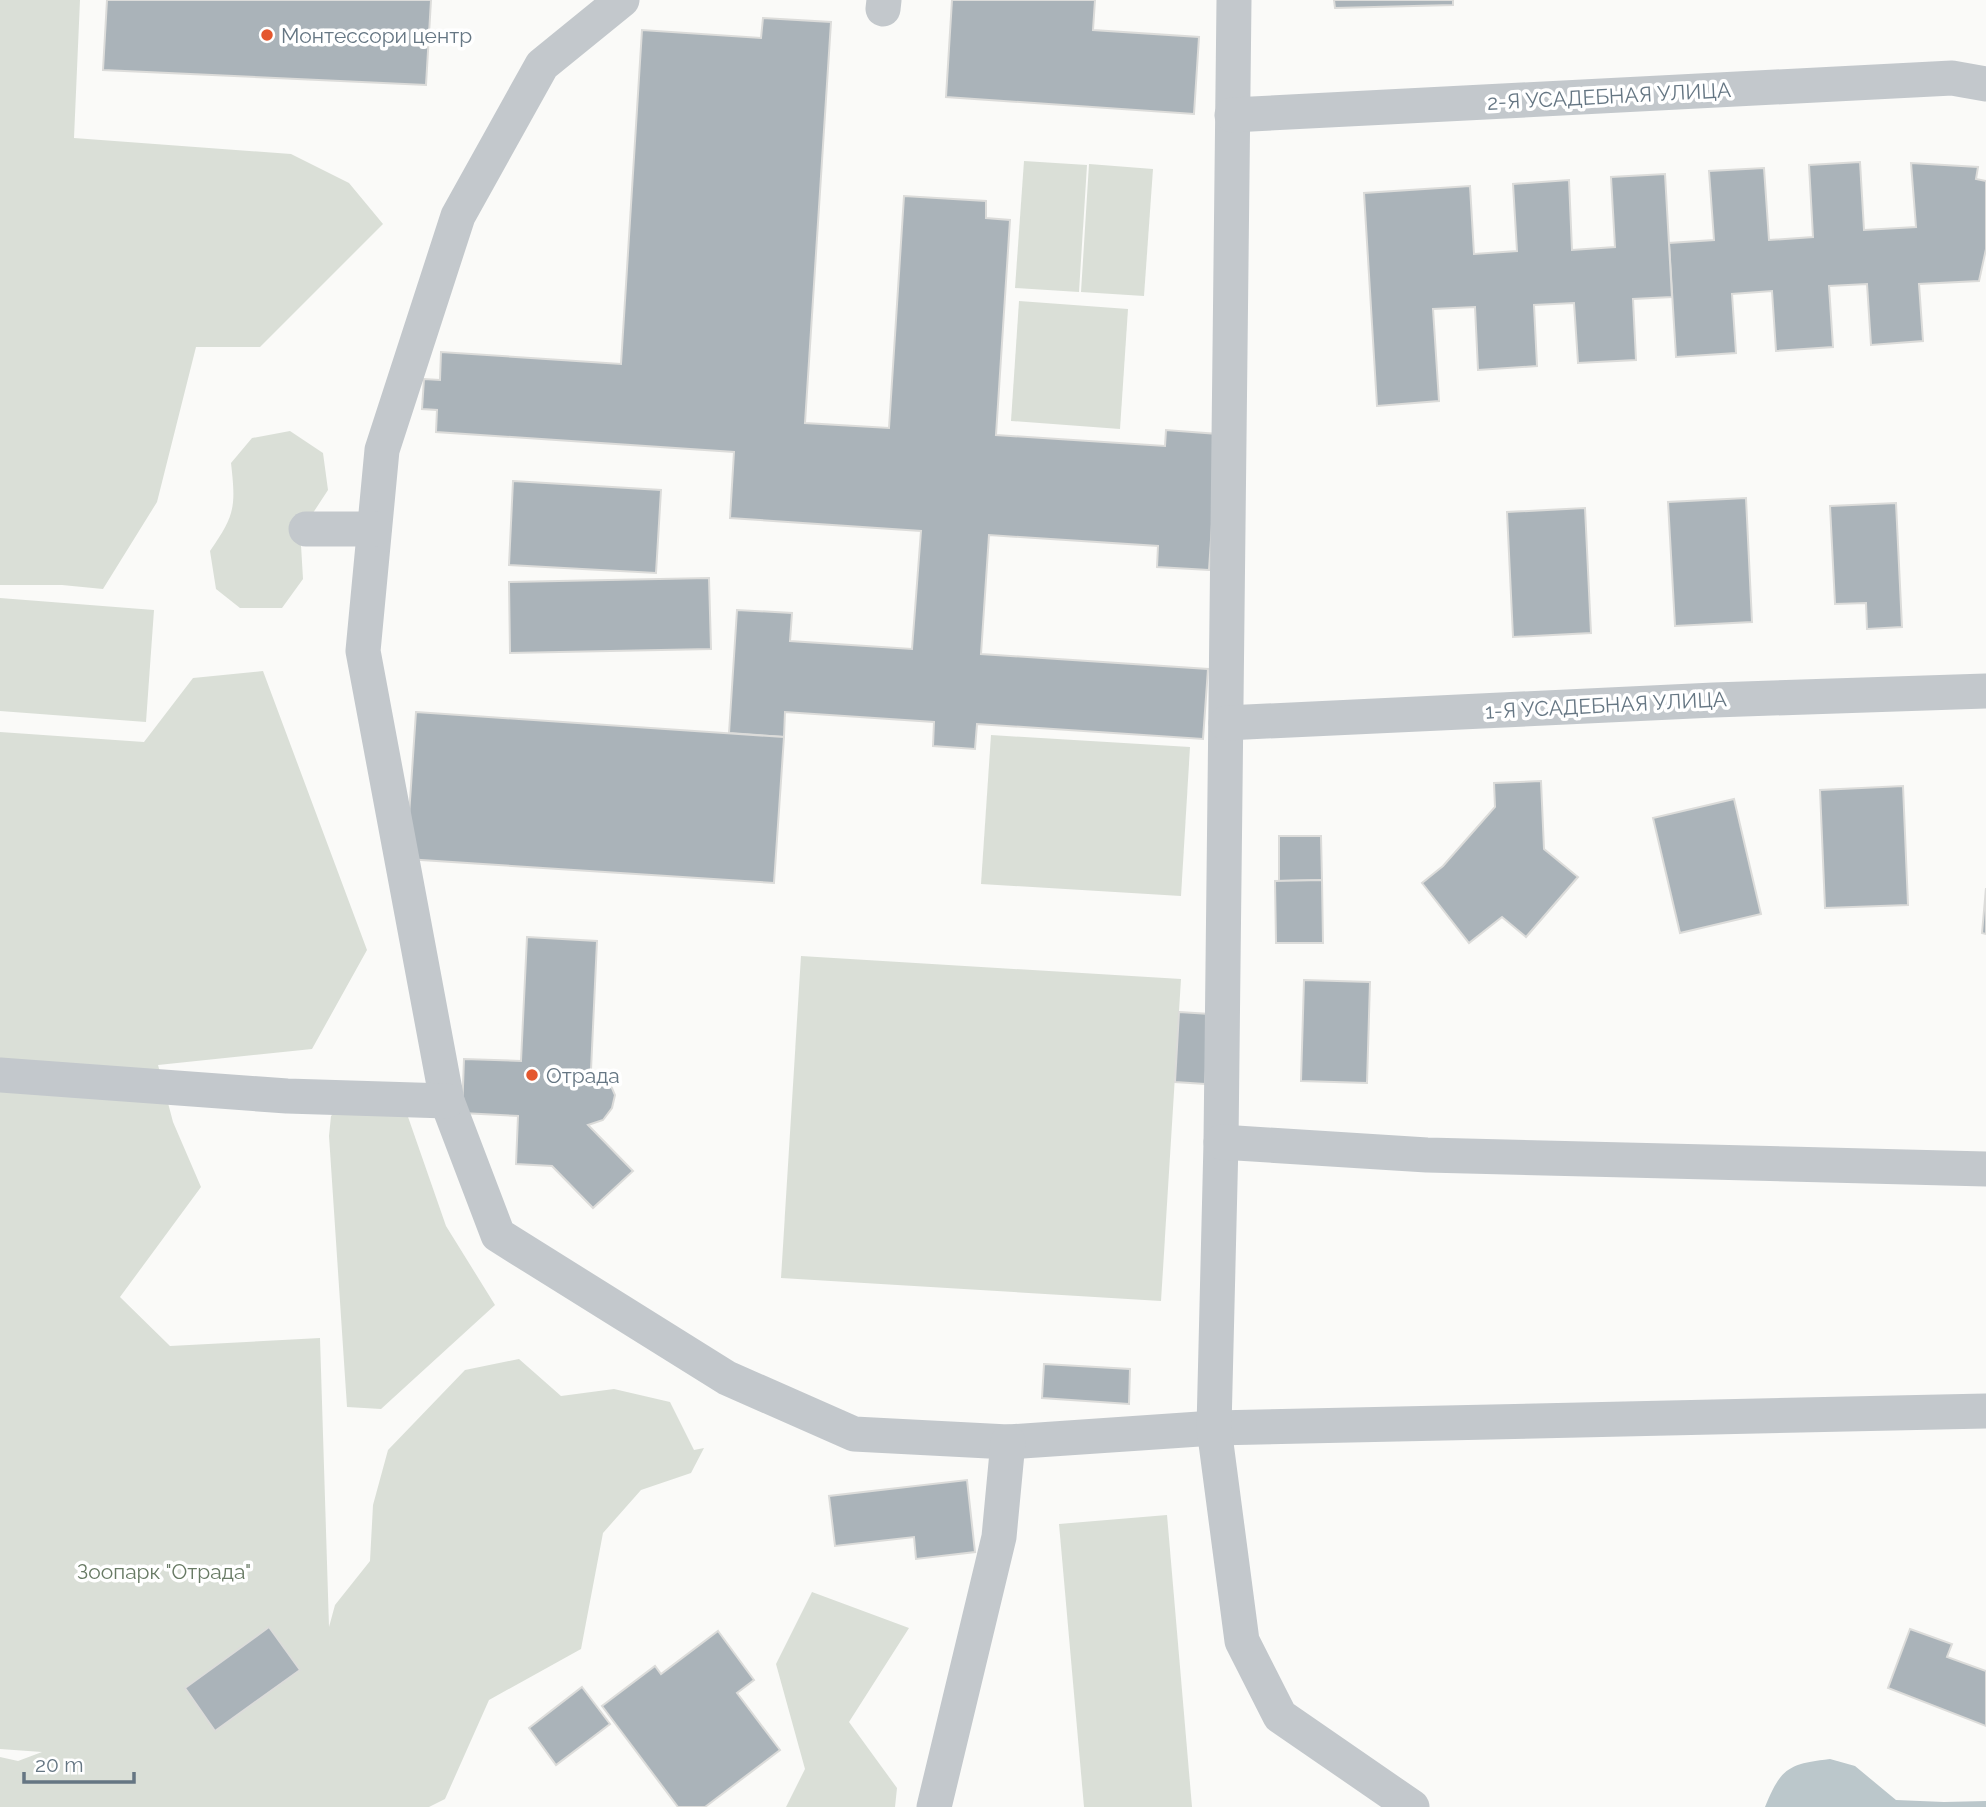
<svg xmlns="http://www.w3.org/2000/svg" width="1986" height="1807" font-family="Raleway,sans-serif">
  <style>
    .green { fill: #dadfd7 }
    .water { fill: #bbc7cb }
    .building { fill: #aab3b9; stroke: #dcdcda; stroke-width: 2 }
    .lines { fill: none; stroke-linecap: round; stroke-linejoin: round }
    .minor { stroke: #c3c8cc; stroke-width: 35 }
    .poi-dot { fill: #e4572e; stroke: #fff; stroke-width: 2.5 }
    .labels { text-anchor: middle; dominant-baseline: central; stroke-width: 7; stroke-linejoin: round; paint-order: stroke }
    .poi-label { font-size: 21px; fill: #657683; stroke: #fff; text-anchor: start }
    .street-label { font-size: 21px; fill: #657683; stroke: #fff }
    .park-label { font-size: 21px; fill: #687a64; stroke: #fff }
  </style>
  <rect width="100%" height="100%" fill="#fafaf8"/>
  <g class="green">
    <path d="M 0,0 L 80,0 L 74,138 L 291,154 L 349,183 L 383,224 L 260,347 L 196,347 L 157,502 L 103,589 L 62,585 L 0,585 Z"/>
    <path d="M 1024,161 L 1087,165 L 1079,292 L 1015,288 Z"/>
    <path d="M 1089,164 L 1153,169 L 1144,296 L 1081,292 Z"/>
    <path d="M 1019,301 L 1128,309 L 1120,429 L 1011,421 Z"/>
    <path d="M 290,431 L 323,453 L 328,490 L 311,516 L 301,545 L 303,579 L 282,608 L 240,608 L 216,589 L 210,551 C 235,515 236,507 231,463 L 252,438 Z"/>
    <path d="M 0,598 L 154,610 L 146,722 L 0,711 Z"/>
    <path d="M 263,671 L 367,950 L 312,1049 L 158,1065 L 173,1122 L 201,1187 L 120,1297 L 170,1346 L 320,1338 L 329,1627 L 335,1605 L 370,1561 L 373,1505 L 388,1450 L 465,1370 L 519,1359 L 561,1396 L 614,1389 L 670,1402 L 694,1450 L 704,1448 L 691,1473 L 641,1490 L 603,1533 L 581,1649 L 489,1700 L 445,1799 L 429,1807 L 0,1807 L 0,1757 L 18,1761 L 42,1752 L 0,1749 L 0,732 L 144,742 L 193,678 Z"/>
    <path d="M 991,735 L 1190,747 L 1181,896 L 981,884 Z"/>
    <path d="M 801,956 L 1181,979 L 1161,1301 L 781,1278 Z"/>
    <path d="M 339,1108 L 407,1114 L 446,1226 L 495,1305 L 381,1409 L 347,1407 L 329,1136 L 331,1116 Z"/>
    <path d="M 1167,1515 L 1192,1807 L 1084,1807 L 1059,1524 Z"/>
    <path d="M 812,1592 L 909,1628 L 849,1722 L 897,1788 L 895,1807 L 786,1807 L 805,1769 L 776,1664 Z"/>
  </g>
  <path class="water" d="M 1830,1759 L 1855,1766 L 1896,1800 L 1944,1802 L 1986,1801 L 1986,1807 L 1765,1807 C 1781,1768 1788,1764 1830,1759 Z"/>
  <g class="building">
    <path d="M 107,0 L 431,0 L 426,85 L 103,70 Z"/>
    <path d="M 952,0 L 1095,0 L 1093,30 L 1199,37 L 1194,114 L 946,97 Z"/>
    <path d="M 1334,0 L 1453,0 L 1453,5 L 1335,8 Z"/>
    <path d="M 763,18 L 831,22 L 805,423 L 889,428 L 904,196 L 986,201 L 986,218 L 1010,220 L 996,435 L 1165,446 L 1166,430 L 1218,434 L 1209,570 L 1157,567 L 1158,546 L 989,535 L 981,654 L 1208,669 L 1203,739 L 977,724 L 975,749 L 933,746 L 934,722 L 785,712 L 784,737 L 729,733 L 737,610 L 792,613 L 790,641 L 912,649 L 921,531 L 730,518 L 734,452 L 436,432 L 437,410 L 422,409 L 424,379 L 440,380 L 441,352 L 621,364 L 642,30 L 761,38 Z"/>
    <path d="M 1860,162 L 1864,230 L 1916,227 L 1911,163 L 1978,167 L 1976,179 L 1986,181 L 1986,249 L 1979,281 L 1919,284 L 1923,341 L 1871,345 L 1867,284 L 1829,286 L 1833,347 L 1776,351 L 1772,291 L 1732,294 L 1736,353 L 1676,357 L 1669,243 L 1714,240 L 1709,171 L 1764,168 L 1769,240 L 1813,237 L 1809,165 Z"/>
    <path d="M 1665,174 L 1672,297 L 1633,299 L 1636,360 L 1578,363 L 1574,303 L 1534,305 L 1537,366 L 1478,370 L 1475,307 L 1433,309 L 1439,401 L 1377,406 L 1364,193 L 1470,186 L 1474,254 L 1517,251 L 1513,184 L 1569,180 L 1572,250 L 1615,247 L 1611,177 Z"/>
    <path d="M 513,481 L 661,490 L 656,573 L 509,565 Z"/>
    <path d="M 1746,498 L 1752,622 L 1675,626 L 1668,502 Z"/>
    <path d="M 1896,503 L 1902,627 L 1867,629 L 1866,603 L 1835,604 L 1830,506 Z"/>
    <path d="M 1585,508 L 1591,633 L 1513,637 L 1507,512 Z"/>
    <path d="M 709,578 L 711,649 L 510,653 L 509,582 Z"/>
    <path d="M 416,712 L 784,737 L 774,883 L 406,859 Z"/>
    <path d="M 1541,781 L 1544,849 L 1578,877 L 1526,937 L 1502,917 L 1469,943 L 1422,883 L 1443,866 L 1495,807 L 1494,783 Z"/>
    <path d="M 1903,786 L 1908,905 L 1825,908 L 1820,790 Z"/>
    <path d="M 1734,799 L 1761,914 L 1680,933 L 1653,818 Z"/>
    <path d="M 1279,836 L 1321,836 L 1322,880 L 1279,881 Z"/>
    <path d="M 1322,880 L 1323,943 L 1276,943 L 1275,881 Z"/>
    <path d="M 1986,888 L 1986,934 L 1982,933 Z"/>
    <path d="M 527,937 L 597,941 L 591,1070 L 608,1079 L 615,1095 L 612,1108 L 603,1120 L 588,1125 L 633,1171 L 593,1208 L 552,1166 L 516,1164 L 518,1116 L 462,1113 L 464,1059 L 521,1061 Z"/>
    <path d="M 1304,980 L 1370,982 L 1367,1083 L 1301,1081 Z"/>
    <path d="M 1179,1012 L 1210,1014 L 1205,1084 L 1175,1082 Z"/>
    <path d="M 1044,1364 L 1130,1369 L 1129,1404 L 1042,1398 Z"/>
    <path d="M 967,1480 L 975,1552 L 916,1559 L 914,1537 L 835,1546 L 829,1496 Z"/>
    <path d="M 269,1627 L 300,1670 L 215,1731 L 185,1688 Z"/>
    <path d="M 1910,1629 L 1952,1644 L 1947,1657 L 1986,1671 L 1986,1726 L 1888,1688 Z"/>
    <path d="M 718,1631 L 754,1680 L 737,1693 L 780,1750 L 705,1807 L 678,1807 L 602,1706 L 655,1666 L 661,1674 Z"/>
    <path d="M 582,1687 L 610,1724 L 556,1765 L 529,1728 Z"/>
  </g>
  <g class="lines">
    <g class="minor">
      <path d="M 622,0 L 542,65 L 458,216 L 382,450 L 363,651 L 447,1101 L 498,1235 L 727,1378 L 854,1434 L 1008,1442 L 1214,1428 L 1986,1411"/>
      <path d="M 1234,0 L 1221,1142 L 1214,1428 L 1242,1641 L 1280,1716 L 1412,1807"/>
      <path d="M 883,9 L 884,0"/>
      <path d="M 1232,115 L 1952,78 L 1986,84"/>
      <path d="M 306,529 L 374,529"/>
      <path d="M 1226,723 L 1714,700 L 1986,691"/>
      <path d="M 0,1075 L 287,1096 L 447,1101"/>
      <path d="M 1221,1142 L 1427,1155 L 1986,1169"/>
      <path d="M 934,1807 L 999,1537 L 1008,1442"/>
    </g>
  </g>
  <g class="poi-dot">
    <circle cx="267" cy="35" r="7"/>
    <circle cx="532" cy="1075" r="7"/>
  </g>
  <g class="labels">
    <g class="poi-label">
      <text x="281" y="35">Монтессори центр</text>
      <text x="546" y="1075">Отрада</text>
    </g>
    <g class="street-label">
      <text transform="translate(1609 96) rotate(-3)">2-Я УСАДЕБНАЯ УЛИЦА</text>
      <text transform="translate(1606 705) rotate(-3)">1-Я УСАДЕБНАЯ УЛИЦА</text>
    </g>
    <g class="park-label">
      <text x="164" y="1571">Зоопарк "Отрада"</text>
    </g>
  </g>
  <path d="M24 1772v10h110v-10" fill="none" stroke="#657683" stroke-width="3.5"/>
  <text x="35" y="1772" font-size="21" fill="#657683" stroke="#ffffff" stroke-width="5" paint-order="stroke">20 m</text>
</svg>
